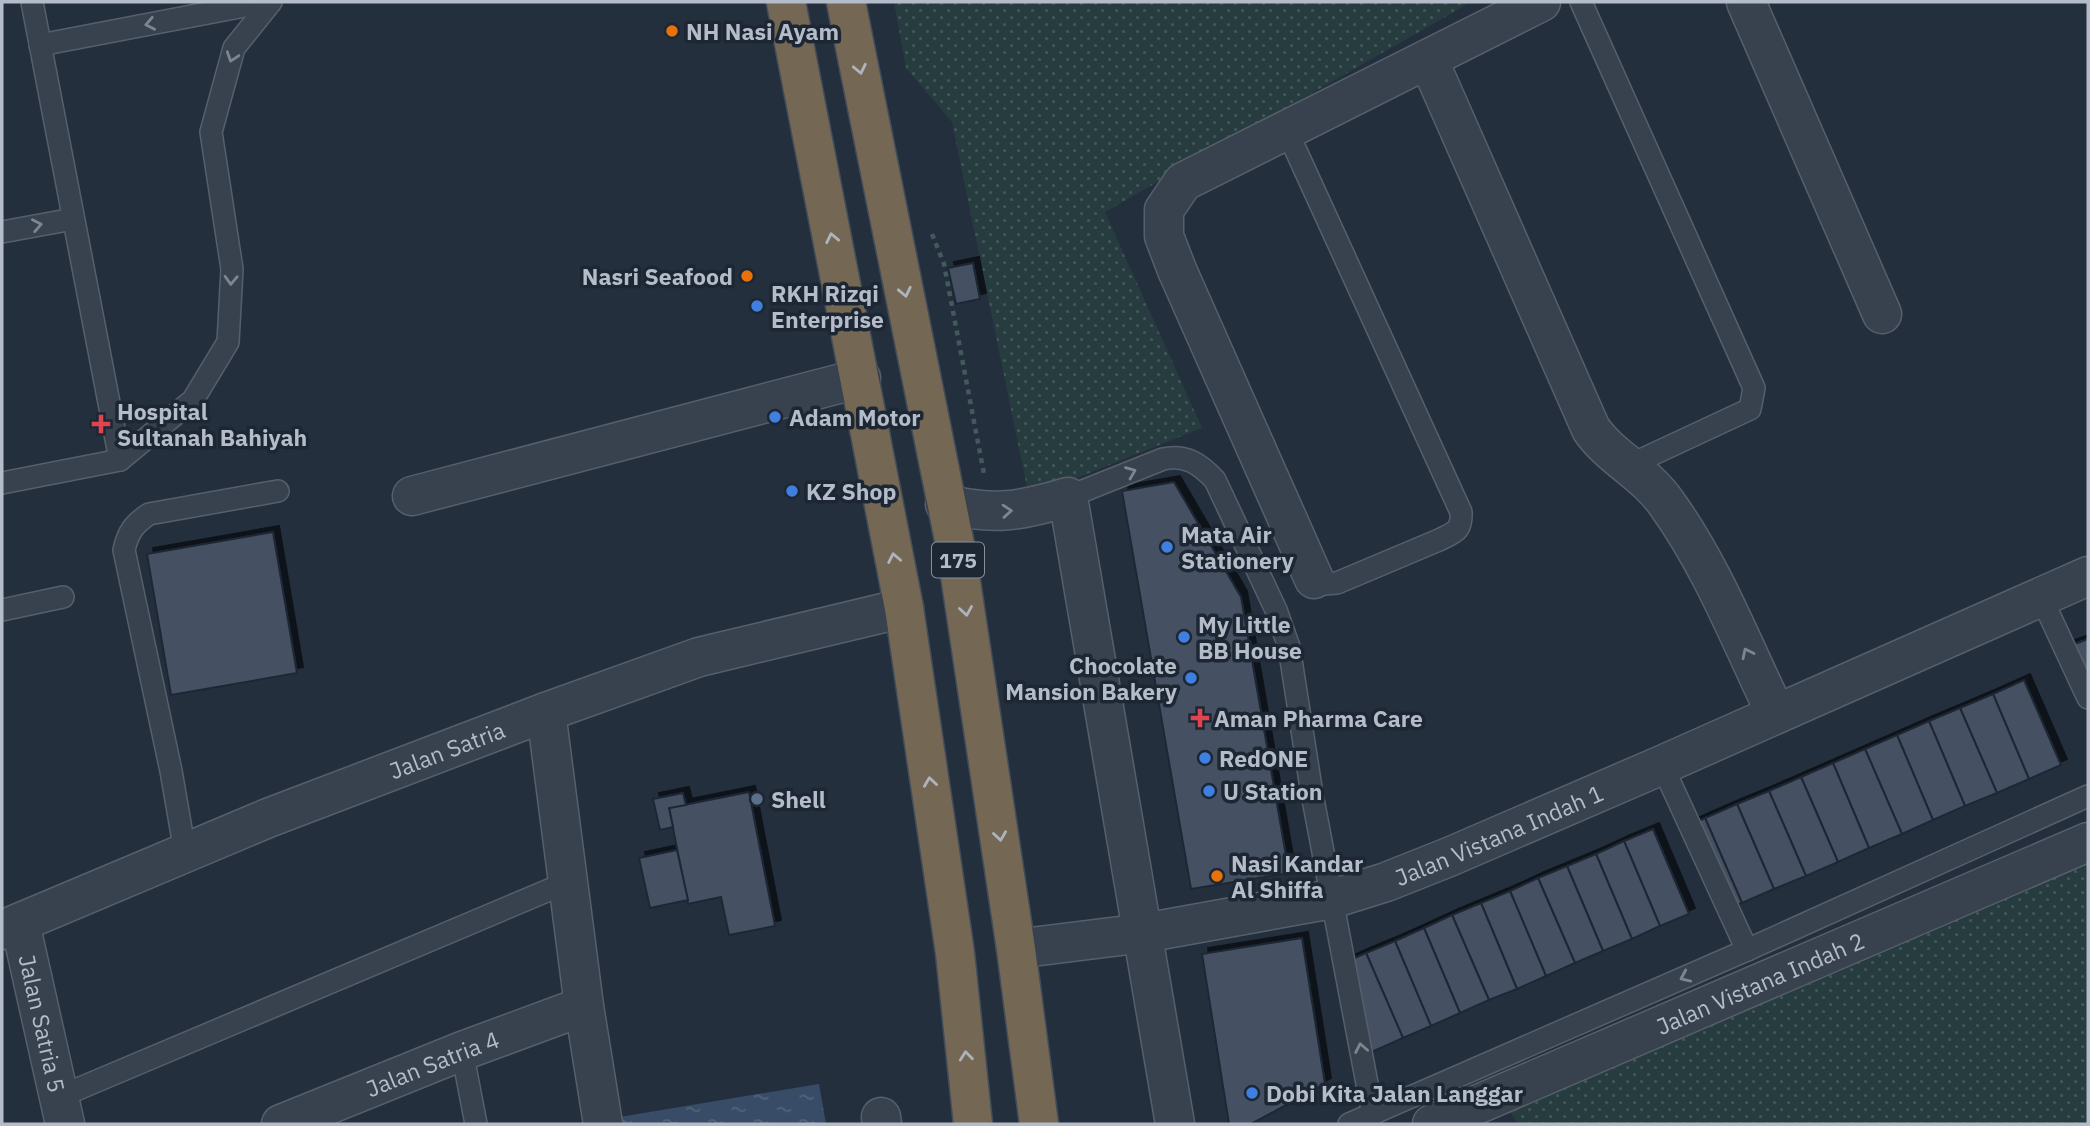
<svg xmlns="http://www.w3.org/2000/svg" width="2090" height="1126" font-family="'IBM Plex Sans',sans-serif">
  <style>
    .grass { fill: url(#grass-dots) }
    .water { fill: url(#water-ripples) }
    .building { fill: #455162; stroke: #1f2835; stroke-width: 2; filter: url(#shadow) }
    .lines { fill: none; stroke-linecap: round; stroke-linejoin: round }
    .lane-casing { stroke: #565f6c; stroke-width: 24 }
    .street-casing { stroke: #565f6c; stroke-width: 41 }
    .highway-casing { stroke: #434c59; stroke-width: 41 }
    .path { stroke: #44595c; stroke-width: 4.5; stroke-dasharray: 5 5; stroke-linecap: butt }
    .lane { stroke: #38414e; stroke-width: 21 }
    .street { stroke: #38414e; stroke-width: 38 }
    .highway { stroke: #746855; stroke-width: 38 }
    .oneway { stroke: #7c8592 }
    .oneway2 { stroke: #aeb4bd }
    .food-dot { fill: #e8710a; stroke: #1d2633; stroke-width: 2.5 }
    .shop-dot { fill: #3f7fe0; stroke: #1d2633; stroke-width: 2.5 }
    .health-dot { fill: #e0444e; stroke: #1d2633; stroke-width: 2.5 }
    .service-dot { fill: #5c6f8a; stroke: #1d2633; stroke-width: 2.5 }
    .labels { text-anchor: middle; dominant-baseline: central; stroke-width: 7; stroke-linejoin: round; paint-order: stroke }
    .shield { fill: #1d2633; stroke: #878f9c; stroke-width: 2 }
    .shield-label { font-size: 21px; font-weight: bold; fill: #b4bcc9 }
    .poi-label { font-size: 23px; font-weight: bold; fill: #b4bcc9; stroke: #1d2633; text-anchor: start }
    .street-label { font-size: 23px; fill: #b4bcc9; stroke: #1d2633 }
  </style>
  <defs>
    <pattern id="grass-dots" width="8" height="8" patternUnits="userSpaceOnUse" patternTransform="scale(1.75)"><rect width="8" height="8" fill="#263c3f"/><path d="M2 2h.1M6 6h.1" fill="none" stroke="#435659" stroke-width="1.8" stroke-linecap="round"/></pattern>
    <pattern id="water-ripples" width="26" height="14" patternUnits="userSpaceOnUse" patternTransform="scale(1.75)"><rect width="26" height="14" fill="#394c67"/><path d="M2 4q2-2 4 0t4 0M15 11q2-2 4 0t4 0" fill="none" stroke="#53647b"/></pattern>
    <filter id="shadow"><feDropShadow dx="6" dy="-6" stdDeviation="0" flood-color="#0009"/></filter>
  </defs>
  <rect width="100%" height="100%" fill="#242f3e"/>
  <g class="grass">
    <path d="M 894,2 L 1471,2 L 1105,212 L 1202,428 L 1029,497 L 952,122 L 906,68 Z"/>
    <path d="M 2088,860 L 2088,1124 L 1518,1124 L 1509,1110 Z"/>
  </g>
  <path class="water" d="M 819,1084 L 826,1124 L 621,1124 L 620,1117 Z"/>
  <g class="building">
    <path d="M 973,263 L 980,299 L 956,304 L 948,268 Z"/>
    <path d="M 1174,482 L 1241,597 L 1289,873 L 1191,889 L 1122,491 Z"/>
    <path d="M 273,532 L 297,673 L 171,695 L 147,554 Z"/>
    <path d="M 2088,639 L 2088,688 L 2069,646 Z"/>
    <path d="M 2024,680 L 2061,765 L 2029,779 L 1993,694 Z"/>
    <path d="M 1993,694 L 2029,779 L 1997,793 L 1960,708 Z"/>
    <path d="M 1960,708 L 1997,793 L 1965,806 L 1929,721 Z"/>
    <path d="M 1929,721 L 1965,806 L 1933,820 L 1897,735 Z"/>
    <path d="M 1897,735 L 1933,820 L 1902,834 L 1865,749 Z"/>
    <path d="M 1865,749 L 1902,834 L 1869,848 L 1833,763 Z"/>
    <path d="M 1833,763 L 1869,848 L 1838,862 L 1801,777 Z"/>
    <path d="M 1801,777 L 1838,862 L 1806,876 L 1769,791 Z"/>
    <path d="M 1769,791 L 1806,876 L 1774,889 L 1737,804 Z"/>
    <path d="M 749,792 L 775,926 L 729,935 L 721,897 L 688,904 L 669,808 Z"/>
    <path d="M 683,793 L 686,805 L 669,808 L 673,827 L 660,830 L 653,799 Z"/>
    <path d="M 1737,804 L 1774,889 L 1742,903 L 1705,818 Z"/>
    <path d="M 1705,818 L 1742,903 L 1729,908 L 1694,823 Z"/>
    <path d="M 1653,829 L 1689,914 L 1660,926 L 1624,841 Z"/>
    <path d="M 1624,841 L 1660,926 L 1632,939 L 1596,854 Z"/>
    <path d="M 677,850 L 688,900 L 650,908 L 639,858 Z"/>
    <path d="M 1596,854 L 1632,939 L 1603,951 L 1567,866 Z"/>
    <path d="M 1567,866 L 1603,951 L 1575,963 L 1538,878 Z"/>
    <path d="M 1538,878 L 1575,963 L 1546,976 L 1510,891 Z"/>
    <path d="M 1510,891 L 1546,976 L 1517,989 L 1481,903 Z"/>
    <path d="M 1481,903 L 1517,989 L 1489,1000 L 1452,915 Z"/>
    <path d="M 1452,915 L 1489,1000 L 1460,1013 L 1424,928 Z"/>
    <path d="M 1424,928 L 1460,1013 L 1431,1026 L 1395,941 Z"/>
    <path d="M 1302,938 L 1325,1084 L 1251,1124 L 1229,1124 L 1202,954 Z"/>
    <path d="M 1395,941 L 1431,1026 L 1403,1038 L 1366,953 Z"/>
    <path d="M 1366,953 L 1403,1038 L 1365,1055 L 1350,960 Z"/>
  </g>
  <g class="lines">
    <defs>
      <g id="lane">
        <path d="M 32,2 L 120,460"/>
        <path d="M 1581,2 L 1754,388 L 1750,409 L 1630,465"/>
        <path d="M 40,45 L 265,2"/>
        <path d="M 1287,131 L 1461,512 C 1462,531 1455,532 1439,540 L 1337,583 L 1323,584 L 1314,579"/>
        <path d="M 2,232 L 73,219"/>
        <path d="M 2,483 L 120,460 L 193,400 L 228,342 L 232,269 L 211,132 L 234,48 L 271,2"/>
        <path d="M 1068,497 L 1163,459 C 1186,454 1200,464 1215,480 L 1276,610 L 1289,647 L 1312,794 L 1373,1115"/>
        <path d="M 2041,597 L 2088,698"/>
        <path d="M 2,610 L 63,597"/>
        <path d="M 1662,765 L 1747,950"/>
        <path d="M 185,852 L 171,771 L 124,550 C 128,532 134,524 149,514 L 278,491"/>
        <path d="M 462,1051 L 476,1124"/>
        <path d="M 59,1097 L 568,882"/>
        <path d="M 1349,1124 L 1747,950 L 2088,796"/>
      </g>
      <g id="street">
        <path d="M 1746,2 L 1882,314"/>
        <path d="M 1428,59 L 1591,429 C 1611,458 1646,473 1667,504 C 1713,568 1742,644 1776,714"/>
        <path d="M 412,496 L 861,378"/>
        <path d="M 945,504 C 994,516 1021,511 1068,497 L 1175,1124"/>
        <path d="M 1314,579 L 1177,270 L 1164,236 L 1164,210 L 1183,182 L 1541,2"/>
        <path d="M 546,712 L 584,1006 L 603,1124"/>
        <path id="s1" d="M 20,923 L 65,1124"/>
        <path id="s2" d="M 2,930 L 268,818 L 546,712 L 699,657 L 904,608"/>
        <path id="s3" d="M 1016,949 L 1144,933 L 1332,899 L 1386,882 L 1449,857 L 1662,765 L 2088,576"/>
        <path d="M 881,1117 L 882,1124"/>
        <path id="s4" d="M 281,1124 L 462,1051 L 584,1006"/>
        <path id="s5" d="M 1432,1124 L 2088,842"/>
      </g>
      <g id="highway">
        <path d="M 786,2 L 904,608 L 955,953 L 973,1124"/>
        <path d="M 846,2 L 957,555 L 1016,949 L 1039,1124"/>
      </g>
    </defs>
    <use href="#lane" class="lane-casing"/>
    <use href="#street" class="street-casing"/>
    <use href="#highway" class="highway-casing"/>
    <path class="path" d="M 932,234 L 944,264 L 984,474"/>
    <use href="#lane" class="lane"/>
    <use href="#street" class="street"/>
    <use href="#highway" class="highway"/>
  </g>
  <defs><path id="oneway-chevron" d="M-2-3.5L2.5 0L-2 3.5" fill="none" stroke-width="1.6" stroke-linecap="round" stroke-linejoin="round" transform="scale(1.75)"/></defs>
  <g class="oneway">
    <use href="#oneway-chevron" transform="translate(150 24) rotate(169)"/>
    <use href="#oneway-chevron" transform="translate(232 57) rotate(108)"/>
    <use href="#oneway-chevron" transform="translate(37 225) rotate(-11)"/>
    <use href="#oneway-chevron" transform="translate(231 280) rotate(92)"/>
    <use href="#oneway-chevron" transform="translate(1131 472) rotate(-22)"/>
    <use href="#oneway-chevron" transform="translate(1007 511) rotate(-4)"/>
    <use href="#oneway-chevron" transform="translate(1747 653) rotate(-116)"/>
    <use href="#oneway-chevron" transform="translate(1685 977) rotate(156)"/>
    <use href="#oneway-chevron" transform="translate(1361 1048) rotate(-101)"/>
  </g>
  <g class="oneway2">
    <use href="#oneway-chevron" transform="translate(860 69) rotate(78)"/>
    <use href="#oneway-chevron" transform="translate(832 238) rotate(-102)"/>
    <use href="#oneway-chevron" transform="translate(905 292) rotate(78)"/>
    <use href="#oneway-chevron" transform="translate(894 558) rotate(-101)"/>
    <use href="#oneway-chevron" transform="translate(966 611) rotate(81)"/>
    <use href="#oneway-chevron" transform="translate(930 782) rotate(-98)"/>
    <use href="#oneway-chevron" transform="translate(1000 836) rotate(82)"/>
    <use href="#oneway-chevron" transform="translate(966 1056) rotate(-96)"/>
  </g>
  <g class="food-dot">
    <circle cx="672" cy="31" r="7"/>
    <circle cx="747" cy="276" r="7"/>
    <circle cx="1217" cy="876" r="7"/>
  </g>
  <g class="shop-dot">
    <circle cx="757" cy="306" r="7"/>
    <circle cx="775" cy="417" r="7"/>
    <circle cx="792" cy="491" r="7"/>
    <circle cx="1167" cy="547" r="7"/>
    <circle cx="1184" cy="637" r="7"/>
    <circle cx="1191" cy="678" r="7"/>
    <circle cx="1205" cy="758" r="7"/>
    <circle cx="1209" cy="791" r="7"/>
    <circle cx="1252" cy="1093" r="7"/>
  </g>
  <g class="health-dot">
    <path d="M97.5 413.5h7v7h7v7h-7v7h-7v-7h-7v-7h7z"/>
    <path d="M1196.5 707.5h7v7h7v7h-7v7h-7v-7h-7v-7h7z"/>
  </g>
  <circle class="service-dot" cx="757" cy="799" r="7"/>
  <g class="labels">
    <rect class="shield" x="932" y="542.5" width="52" height="35" rx="5"/>
    <g class="shield-label">
      <text x="958" y="560">175</text>
    </g>
    <g class="poi-label">
      <text x="686" y="31">NH Nasi Ayam</text>
      <text x="733" y="276" text-anchor="end">Nasri Seafood</text>
      <text x="771" y="293">RKH Rizqi<tspan x="771" dy="26">Enterprise</tspan></text>
      <text x="117" y="411">Hospital<tspan x="117" dy="26">Sultanah Bahiyah</tspan></text>
      <text x="789" y="417">Adam Motor</text>
      <text x="806" y="491">KZ Shop</text>
      <text x="1181" y="534">Mata Air<tspan x="1181" dy="26">Stationery</tspan></text>
      <text x="1198" y="624">My Little<tspan x="1198" dy="26">BB House</tspan></text>
      <text x="1177" y="665" text-anchor="end">Chocolate<tspan x="1177" dy="26">Mansion Bakery</tspan></text>
      <text x="1214" y="718">Aman Pharma Care</text>
      <text x="1219" y="758">RedONE</text>
      <text x="1223" y="791">U Station</text>
      <text x="771" y="799">Shell</text>
      <text x="1231" y="863">Nasi Kandar<tspan x="1231" dy="26">Al Shiffa</tspan></text>
      <text x="1266" y="1093">Dobi Kita Jalan Langgar</text>
    </g>
    <g class="street-label">
      <text stroke="none"><textPath href="#s2" startOffset="480">Jalan Satria</textPath></text>
      <text stroke="none"><textPath href="#s3" startOffset="499">Jalan Vistana Indah 1</textPath></text>
      <text stroke="none"><textPath href="#s5" startOffset="357">Jalan Vistana Indah 2</textPath></text>
      <text stroke="none"><textPath href="#s1" startOffset="103">Jalan Satria 5</textPath></text>
      <text stroke="none"><textPath href="#s4" startOffset="163">Jalan Satria 4</textPath></text>
    </g>
  </g>
  <rect width="2090" height="1126" fill="none" stroke="#b4bcc9" stroke-width="7"/>
</svg>
